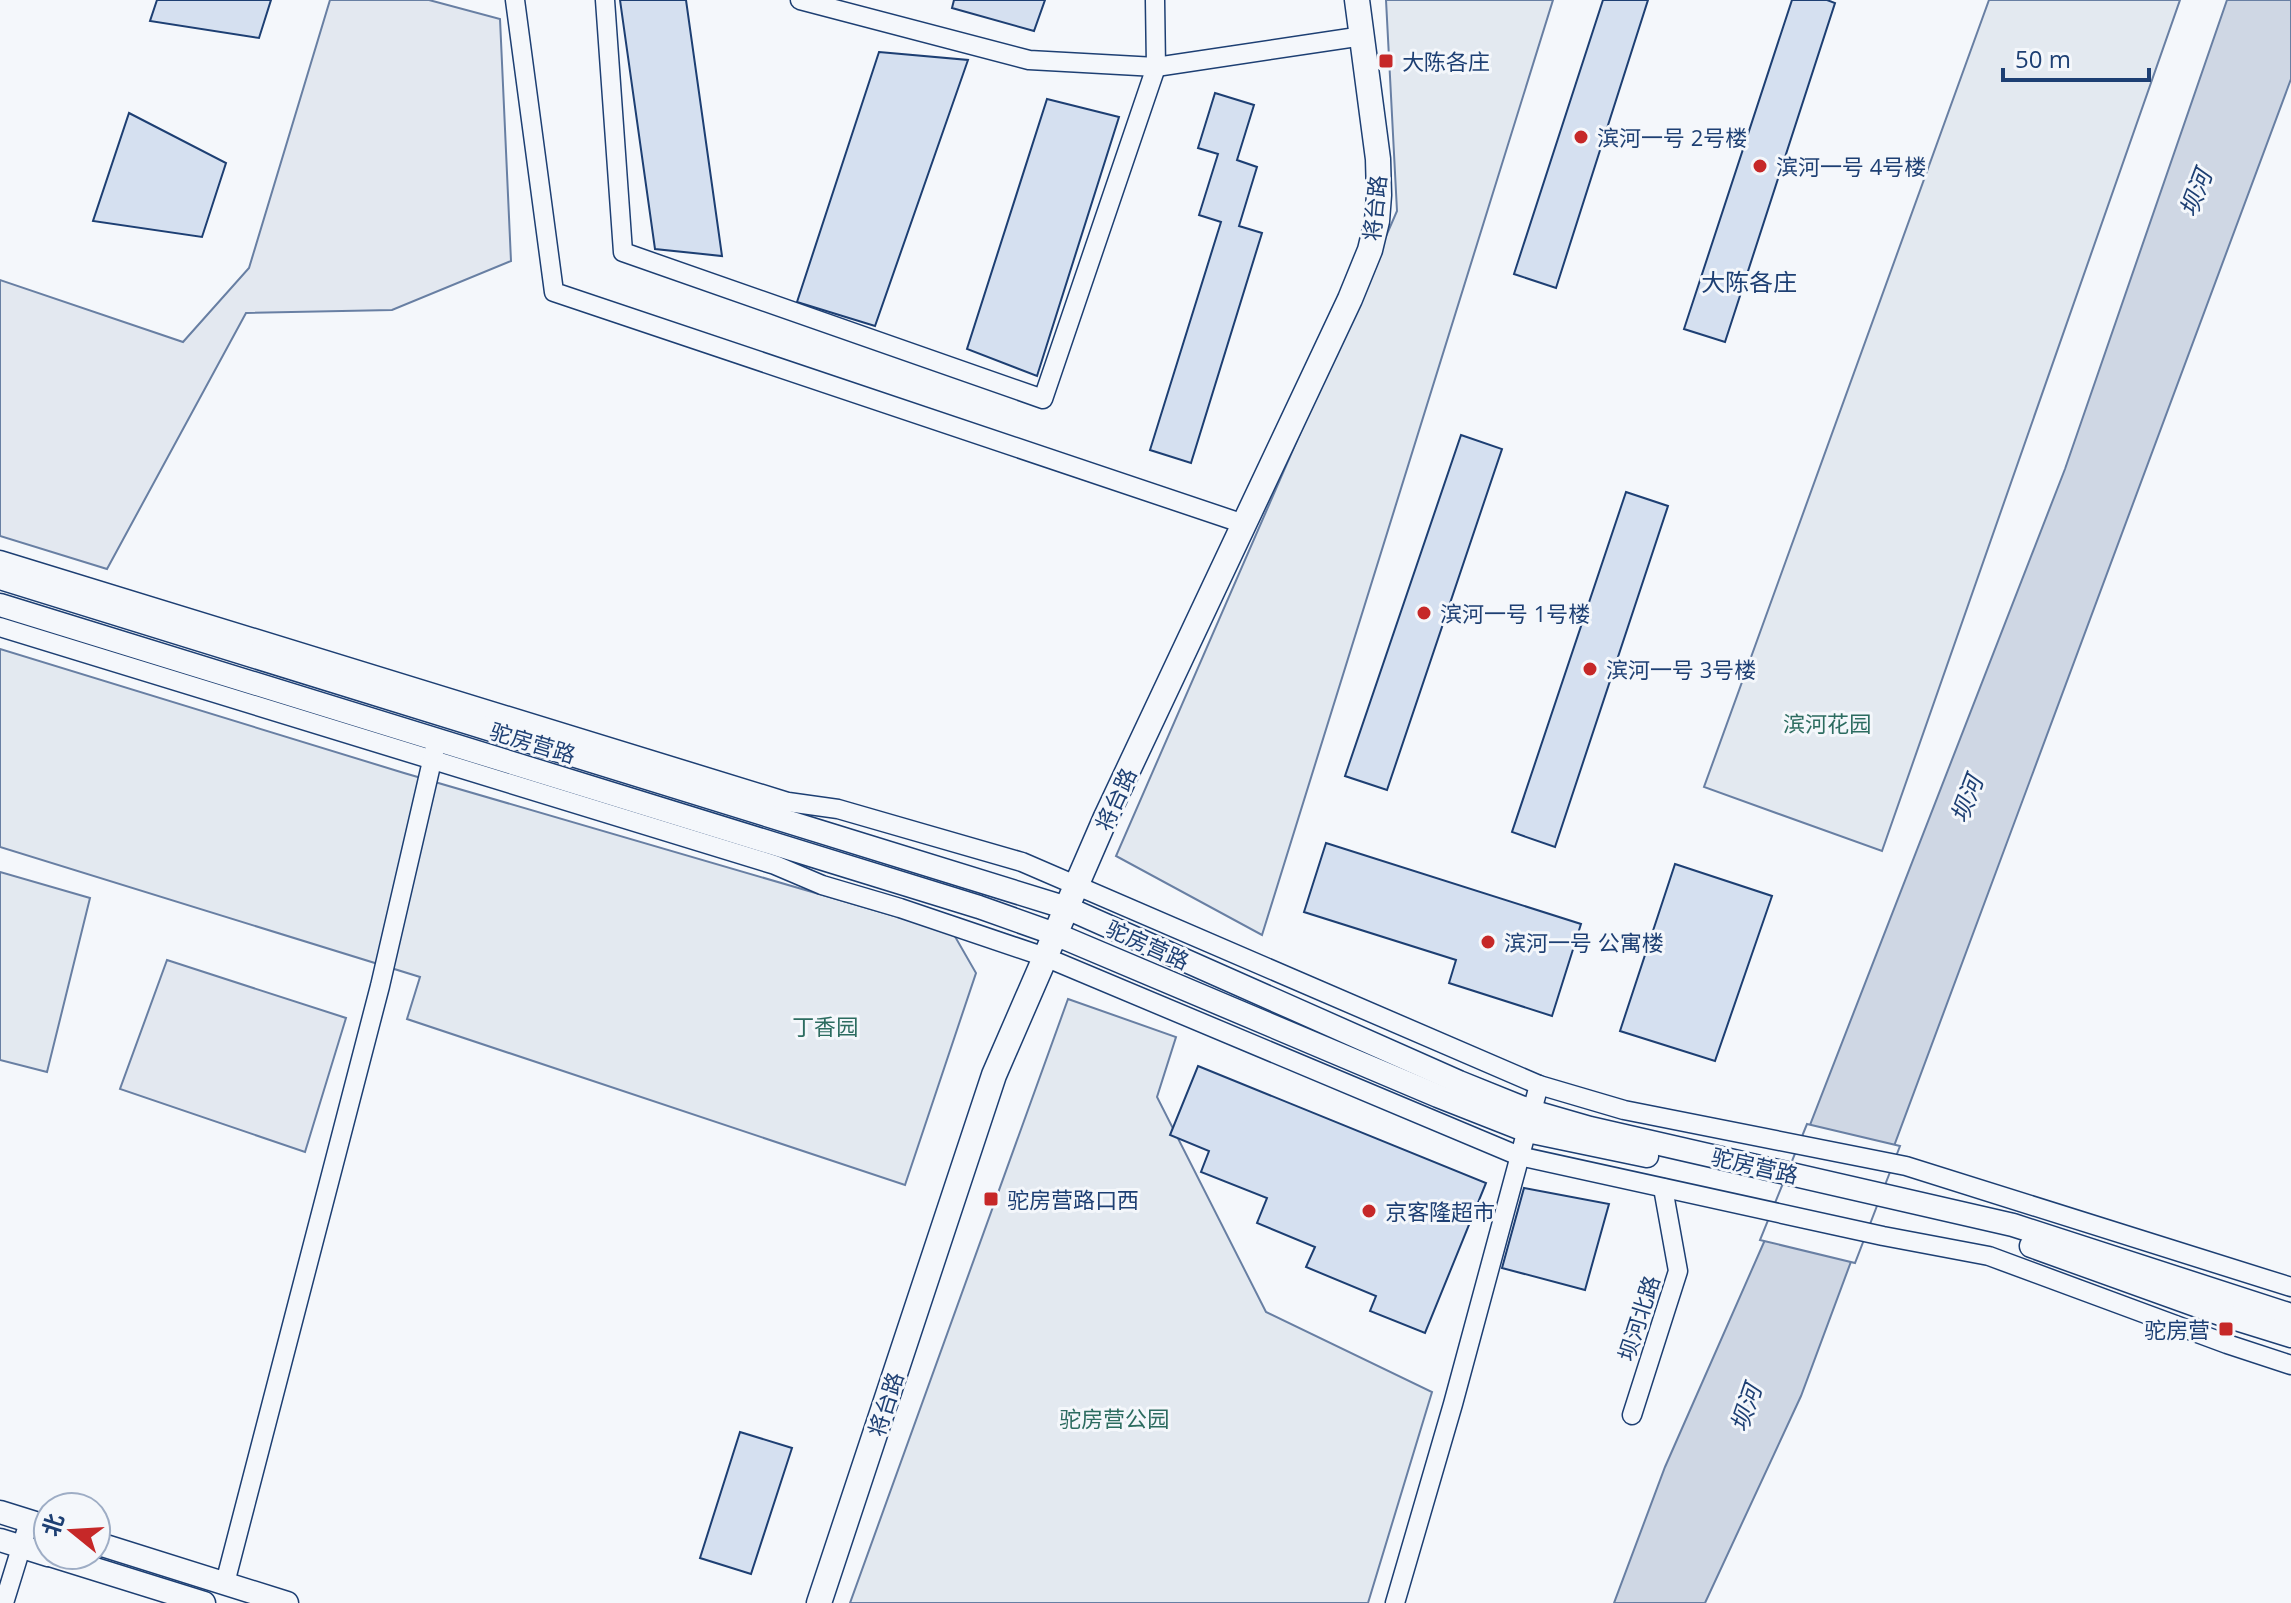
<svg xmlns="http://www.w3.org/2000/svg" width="2291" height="1603" font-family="'Open Sans','Noto Sans SC',sans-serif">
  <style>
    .green { fill: #e3e9f0; stroke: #687fa3; stroke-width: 2 }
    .parking { fill: #e3e8f0; stroke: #687fa3; stroke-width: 2 }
    .water { fill: #cfd7e4; stroke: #687fa3; stroke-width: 2 }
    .pier { fill: #f4f7fb; stroke: #687fa3; stroke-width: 2 }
    .building { fill: #d5e0f0; stroke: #1d3f73; stroke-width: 2 }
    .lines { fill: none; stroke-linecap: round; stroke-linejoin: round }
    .minor-casing { stroke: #1d3f73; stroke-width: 21 }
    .tertiary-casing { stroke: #1d3f73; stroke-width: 25 }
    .secondary-casing { stroke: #1d3f73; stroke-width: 27 }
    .minor { stroke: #f4f7fb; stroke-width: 18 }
    .tertiary { stroke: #f4f7fb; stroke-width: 22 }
    .secondary { stroke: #f4f7fb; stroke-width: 24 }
    .poi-dot { fill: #c62828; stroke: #f4f7fb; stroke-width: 3 }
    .labels { text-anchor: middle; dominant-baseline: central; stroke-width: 6; stroke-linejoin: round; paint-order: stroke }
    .poi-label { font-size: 22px; fill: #1d3f73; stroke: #f4f7fb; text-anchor: start }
    .street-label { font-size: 22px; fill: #1d3f73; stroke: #f4f7fb }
    .park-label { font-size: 22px; fill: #2c6c60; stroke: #f4f7fb }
    .water-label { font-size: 24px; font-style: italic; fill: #1d3f73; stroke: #f4f7fb }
    .neighbourhood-label { font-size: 24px; fill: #1d3f73; stroke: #f4f7fb }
  </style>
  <rect width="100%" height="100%" fill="#f4f7fb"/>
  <g class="green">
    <path d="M 1386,0 L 1553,0 L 1262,935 L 1116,856 L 1397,211 Z"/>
    <path d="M 1989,0 L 2180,0 L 1882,851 L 1704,787 Z"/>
    <path d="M 0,649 L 404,773 L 953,933 L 976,973 L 905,1185 L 407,1019 L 420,977 L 0,847 Z"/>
    <path d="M 0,872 L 90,898 L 47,1072 L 0,1060 Z"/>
    <path d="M 1068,999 L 1176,1037 L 1157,1097 L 1266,1312 L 1432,1392 L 1368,1603 L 850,1603 Z"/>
  </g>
  <g class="parking">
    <path d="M 330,0 L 429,0 L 500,19 L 511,261 L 392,310 L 246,313 L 107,569 L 0,536 L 0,280 L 183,342 L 249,268 Z"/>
    <path d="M 167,960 L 346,1018 L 305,1152 L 120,1089 Z"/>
  </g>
  <path class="water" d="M 2227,0 L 2291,0 L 2291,79 L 1801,1396 L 1705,1603 L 1614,1603 L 1665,1467 L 1768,1233 L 2065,469 Z"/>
  <path class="pier" d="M 1807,1124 L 1900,1146 L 1855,1263 L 1760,1240 Z"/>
  <g class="building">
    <path d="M 157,0 L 271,0 L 259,38 L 150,21 Z"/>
    <path d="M 620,0 L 686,0 L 722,256 L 655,249 Z"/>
    <path d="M 954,0 L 1045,0 L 1034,31 L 952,8 Z"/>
    <path d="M 1603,0 L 1648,0 L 1556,288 L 1514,274 Z"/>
    <path d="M 1792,0 L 1827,0 L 1835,3 L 1725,342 L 1684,329 Z"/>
    <path d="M 879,52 L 968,60 L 875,326 L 797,302 Z"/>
    <path d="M 1215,93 L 1254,105 L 1237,160 L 1257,167 L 1239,226 L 1262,233 L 1191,463 L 1150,450 L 1221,222 L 1199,215 L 1218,154 L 1198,148 Z"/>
    <path d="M 1047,99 L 1119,117 L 1037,376 L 967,349 Z"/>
    <path d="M 129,113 L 226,163 L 202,237 L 93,221 Z"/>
    <path d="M 1461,435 L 1502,449 L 1387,790 L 1345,776 Z"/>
    <path d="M 1626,492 L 1668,506 L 1555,847 L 1512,832 Z"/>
    <path d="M 1326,843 L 1581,924 L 1552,1016 L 1449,983 L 1456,960 L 1304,912 Z"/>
    <path d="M 1675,864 L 1772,896 L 1715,1061 L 1620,1031 Z"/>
    <path d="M 1198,1066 L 1486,1183 L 1425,1333 L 1370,1311 L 1376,1296 L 1306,1267 L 1315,1247 L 1257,1223 L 1267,1198 L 1201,1172 L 1209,1151 L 1170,1135 Z"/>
    <path d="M 1524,1188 L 1609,1204 L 1585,1290 L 1502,1268 Z"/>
    <path d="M 740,1432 L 792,1448 L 751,1574 L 700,1558 Z"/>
  </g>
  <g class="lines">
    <defs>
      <g id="minor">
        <path d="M 515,0 L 554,292 L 1244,524"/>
        <path d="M 605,0 L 623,252 L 1043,399 L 1156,67 L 1155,0"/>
        <path d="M 800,0 L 1029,60 L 1156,67 L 1363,36"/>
        <path d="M 0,560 L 788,802 L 838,809 L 1022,862 L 1539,1085 L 1624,1110 L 1906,1166 L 2291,1287"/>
        <path d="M 0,627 L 775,865 L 822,885 L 900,908 L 1045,957 L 1519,1156 L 1883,1236 L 1989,1256 L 2227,1344 L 2291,1365"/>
        <path d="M 1632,1415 L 1678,1271 L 1663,1188"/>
        <path d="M 225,1583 L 380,986 L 435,748"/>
        <path d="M 4,1603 L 29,1522"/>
        <path d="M 1395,1603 L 1453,1404 L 1539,1085"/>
      </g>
      <g id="tertiary">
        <path d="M 0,578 L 1067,908 L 1459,1082 L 1531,1111 L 1590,1128 L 2013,1225 L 2291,1315"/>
        <path d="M 0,605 L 979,907 L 1055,934 L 1438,1096 L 1527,1131 L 1647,1156"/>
        <path d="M 2031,1246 L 2220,1314 L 2291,1336"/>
        <path d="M 0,1512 L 48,1527"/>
        <path d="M 0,1540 L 48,1555"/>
        <path d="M 96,1543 L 287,1603"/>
        <path d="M 50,1555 L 204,1603"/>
      </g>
      <path id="secondary" d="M 819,1603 L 994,1075 L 1106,817 L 1350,299 L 1370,250 L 1377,221 L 1379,195 L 1378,159 L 1357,0"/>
    </defs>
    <use href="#minor" class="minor-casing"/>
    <use href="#tertiary" class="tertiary-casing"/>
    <use href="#secondary" class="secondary-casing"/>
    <use href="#minor" class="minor"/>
    <use href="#tertiary" class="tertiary"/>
    <use href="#secondary" class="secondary"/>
  </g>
  <g class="poi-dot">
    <rect x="1378" y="53" width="16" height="16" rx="4"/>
    <circle cx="1581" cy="137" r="8"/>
    <circle cx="1760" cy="166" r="8"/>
    <circle cx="1424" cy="613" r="8"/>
    <circle cx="1590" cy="669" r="8"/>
    <circle cx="1488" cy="942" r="8"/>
    <rect x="983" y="1191" width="16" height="16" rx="4"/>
    <circle cx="1369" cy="1211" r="8"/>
    <rect x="2218" y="1321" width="16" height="16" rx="4"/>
  </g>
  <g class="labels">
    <g class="poi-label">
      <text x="1402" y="61">大陈各庄</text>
      <text x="1597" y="137">滨河一号 2号楼</text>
      <text x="1776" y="166">滨河一号 4号楼</text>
      <text x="1440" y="613">滨河一号 1号楼</text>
      <text x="1606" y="669">滨河一号 3号楼</text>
      <text x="1504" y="942">滨河一号 公寓楼</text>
      <text x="1007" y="1199">驼房营路口西</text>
      <text x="1385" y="1211">京客隆超市</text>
      <text x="2210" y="1329" text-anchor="end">驼房营</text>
    </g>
    <g class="street-label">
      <text transform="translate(1374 208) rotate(-84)">将台路</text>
      <text transform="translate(533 742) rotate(17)">驼房营路</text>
      <text transform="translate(1115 799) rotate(-65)">将台路</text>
      <text transform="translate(1148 944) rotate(24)">驼房营路</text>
      <text transform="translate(1755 1165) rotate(13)">驼房营路</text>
      <text transform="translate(1638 1318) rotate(-72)">坝河北路</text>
      <text transform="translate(885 1404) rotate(-72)">将台路</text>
    </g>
    <g class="park-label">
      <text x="1827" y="723">滨河花园</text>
      <text x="825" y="1026">丁香园</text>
      <text x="1114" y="1418">驼房营公园</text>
    </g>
    <g class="water-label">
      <text transform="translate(2195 193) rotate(-69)">坝河</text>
      <text transform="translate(1966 799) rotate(-69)">坝河</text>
      <text transform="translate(1745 1408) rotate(-71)">坝河</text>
    </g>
    <g class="neighbourhood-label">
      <text x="1749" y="281">大陈各庄</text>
    </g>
  </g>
  <g transform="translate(72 1531) rotate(288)"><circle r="38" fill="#f4f7fb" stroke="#9eadc5" stroke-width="2"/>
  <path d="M0-6L14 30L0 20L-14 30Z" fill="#c62828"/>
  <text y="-12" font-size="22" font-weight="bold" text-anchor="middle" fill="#1d3f73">北</text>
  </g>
  <path d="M2003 68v12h146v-12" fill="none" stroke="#1d3f73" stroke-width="4"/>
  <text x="2015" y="68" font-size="24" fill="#1d3f73" stroke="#f4f7fb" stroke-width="6" paint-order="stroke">50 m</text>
</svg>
